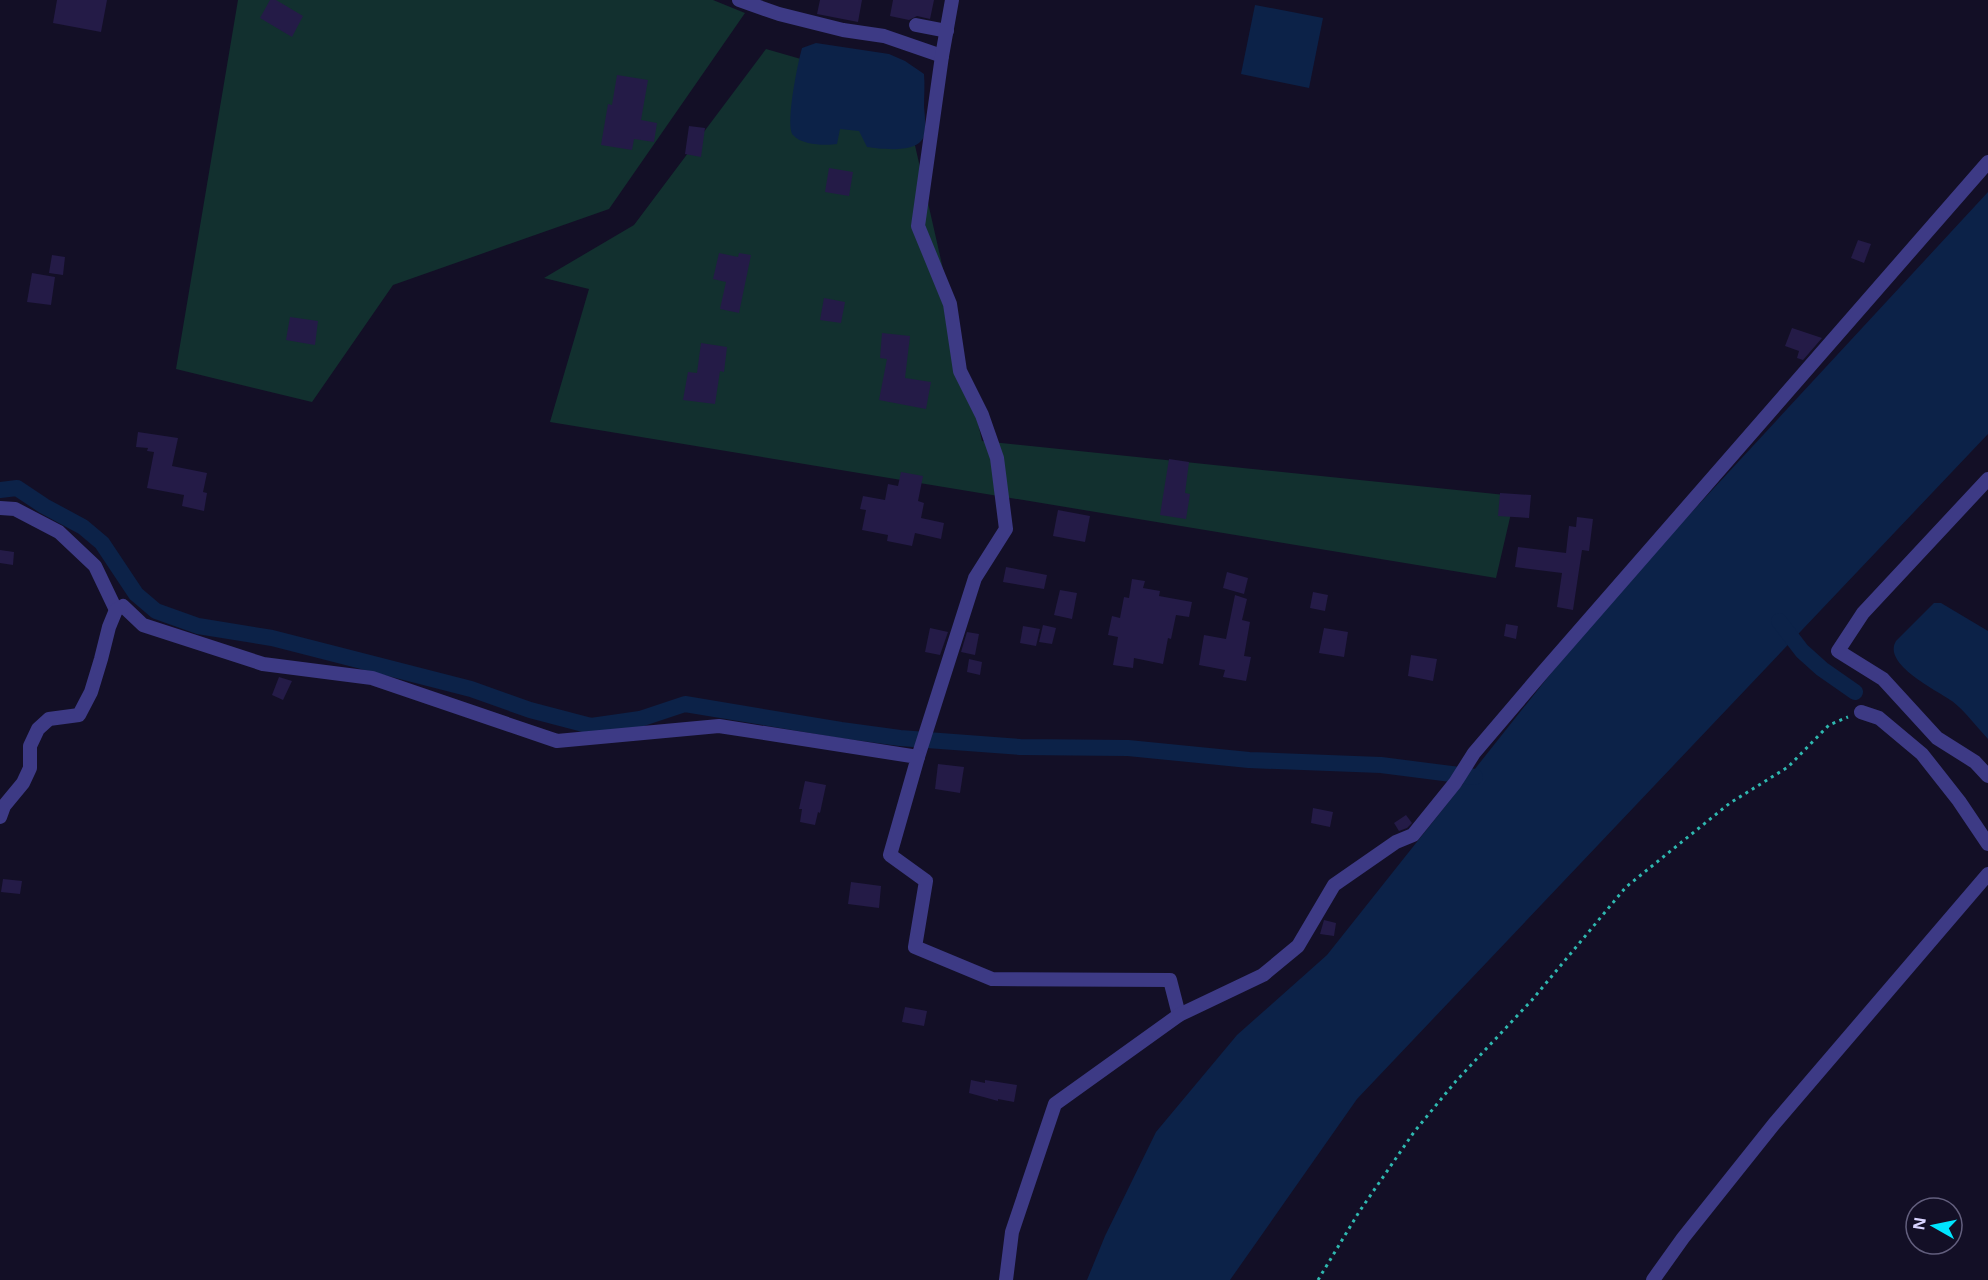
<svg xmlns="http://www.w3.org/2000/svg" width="1988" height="1280" font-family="'Noto Sans',sans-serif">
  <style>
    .green { fill: #12302f }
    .water { fill: #0c2248 }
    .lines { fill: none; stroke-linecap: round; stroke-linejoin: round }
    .canal { stroke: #0c2248; stroke-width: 16 }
    .building { fill: #241b47 }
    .path { stroke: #2fb8b0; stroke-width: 3; stroke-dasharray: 3 4.5; stroke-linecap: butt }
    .street { stroke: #3d3a85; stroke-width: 14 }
  </style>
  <rect width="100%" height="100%" fill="#130f26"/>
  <g class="green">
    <path d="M 238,0 L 713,0 L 745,13 L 609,209 L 393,285 L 312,402 L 176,369 Z"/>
    <path d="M 766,49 L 902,88 L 982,441 L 1515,496 L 1496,578 L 550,422 L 589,289 L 544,278 L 634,225 Z"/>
  </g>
  <g class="water">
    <path d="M 1255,5 L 1323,18 L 1309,88 L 1241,74 Z"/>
    <path d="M 816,43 L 889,54 L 905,61 L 924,74 C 925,85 924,96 924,107 C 925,116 926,127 924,136 C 918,154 882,149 867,147 L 859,131 L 840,129 L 837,144 C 826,146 801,145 793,135 C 785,125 798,62 802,48 Z"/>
    <path d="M 1988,192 L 1988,434 L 1357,1099 L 1230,1280 L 1087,1280 L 1105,1236 L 1156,1132 L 1237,1035 L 1327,955 L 1602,609 Z"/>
    <path d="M 1934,603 L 1941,603 L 1988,631 L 1988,739 C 1976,726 1965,711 1952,701 C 1936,690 1882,664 1896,641 Z"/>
  </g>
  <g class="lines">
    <g class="canal">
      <path d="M 0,490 L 17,488 L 44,506 L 83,527 L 102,543 L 136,594 L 156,611 L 198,626 L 272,638 L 471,689 L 530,710 L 591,726 L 640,719 L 685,704 L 841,730 L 900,738 L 1020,747 L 1128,748 L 1249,760 L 1381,765 L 1475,777"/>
      <path d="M 1779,621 L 1802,651 L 1822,669 L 1855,692"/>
    </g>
  </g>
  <g class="building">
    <path d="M 57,0 L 107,0 L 101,32 L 53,23 Z"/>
    <path d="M 270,0 L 276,0 L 303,16 L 292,37 L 260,18 Z"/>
    <path d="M 820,0 L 862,0 L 858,22 L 817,14 Z"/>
    <path d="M 893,0 L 934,0 L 930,19 L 917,16 L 909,20 L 890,16 Z"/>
    <path d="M 617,75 L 648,80 L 641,120 L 657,123 L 654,142 L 634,139 L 632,150 L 601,145 L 608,104 L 612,105 Z"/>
    <path d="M 689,126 L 705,128 L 701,157 L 685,154 Z"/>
    <path d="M 829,168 L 853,172 L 849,196 L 825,192 Z"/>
    <path d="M 1858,240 L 1871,244 L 1864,263 L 1851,258 Z"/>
    <path d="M 719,253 L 738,257 L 739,253 L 751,255 L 739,313 L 720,309 L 726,282 L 713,279 Z"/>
    <path d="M 52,255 L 65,257 L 63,275 L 49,273 Z"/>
    <path d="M 32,273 L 55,277 L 51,305 L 27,302 Z"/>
    <path d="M 824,298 L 845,302 L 841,323 L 820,320 Z"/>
    <path d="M 290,317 L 318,321 L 315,345 L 286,340 Z"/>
    <path d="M 1792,328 L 1822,338 L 1803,360 L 1797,358 L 1799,351 L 1785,346 Z"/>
    <path d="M 882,333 L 910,336 L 905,378 L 931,382 L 926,409 L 879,400 L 887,359 L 880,358 Z"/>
    <path d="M 701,343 L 727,347 L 724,372 L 720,371 L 715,404 L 683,400 L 688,372 L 697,373 Z"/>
    <path d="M 138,432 L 178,438 L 172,466 L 207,473 L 203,492 L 207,493 L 204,511 L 182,506 L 184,495 L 147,488 L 154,452 L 147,451 L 148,448 L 136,447 Z"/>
    <path d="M 1169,459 L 1189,462 L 1185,493 L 1190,494 L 1186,519 L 1160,515 Z"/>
    <path d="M 901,472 L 923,476 L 918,501 L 924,503 L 921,518 L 944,523 L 941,539 L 915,533 L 912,546 L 887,541 L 888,535 L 862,530 L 866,510 L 860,509 L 863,496 L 885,500 L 888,484 L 898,486 Z"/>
    <path d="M 1500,493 L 1531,495 L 1529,518 L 1498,516 Z"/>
    <path d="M 1058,510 L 1090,516 L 1085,542 L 1053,536 Z"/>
    <path d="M 1577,517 L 1593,519 L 1589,551 L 1582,550 L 1573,610 L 1557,607 L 1562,573 L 1515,567 L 1518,547 L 1566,553 L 1569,526 L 1576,527 Z"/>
    <path d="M 0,550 L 14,552 L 13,565 L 0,563 Z"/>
    <path d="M 1006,567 L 1047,575 L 1044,589 L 1003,582 Z"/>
    <path d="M 1227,572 L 1248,578 L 1244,594 L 1223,588 Z"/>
    <path d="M 1132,579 L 1145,581 L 1143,588 L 1160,591 L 1159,596 L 1192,602 L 1189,617 L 1176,615 L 1171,639 L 1168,638 L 1163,664 L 1134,658 L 1133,668 L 1113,665 L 1118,637 L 1108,635 L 1112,616 L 1120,618 L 1124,597 L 1129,598 Z"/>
    <path d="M 1060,590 L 1077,593 L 1072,619 L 1054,615 Z"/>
    <path d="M 1313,592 L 1328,595 L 1325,611 L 1310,608 Z"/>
    <path d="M 1235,595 L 1247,599 L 1242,620 L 1250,622 L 1244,656 L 1251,657 L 1246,681 L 1223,677 L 1225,670 L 1199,665 L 1204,635 L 1226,639 Z"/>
    <path d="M 1506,624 L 1518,626 L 1516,639 L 1504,636 Z"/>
    <path d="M 1043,625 L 1056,628 L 1052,644 L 1039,642 Z"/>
    <path d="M 1023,626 L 1040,629 L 1036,646 L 1020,643 Z"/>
    <path d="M 930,628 L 948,632 L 940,655 L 925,652 Z"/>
    <path d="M 1324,628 L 1348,632 L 1344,657 L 1319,653 Z"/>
    <path d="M 967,632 L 979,634 L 975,655 L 961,652 Z"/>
    <path d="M 1411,655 L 1437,659 L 1433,681 L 1408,676 Z"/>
    <path d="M 969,659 L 982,662 L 980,675 L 967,672 Z"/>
    <path d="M 279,677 L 292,681 L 283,700 L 272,695 Z"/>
    <path d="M 938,764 L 964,767 L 960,793 L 935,789 Z"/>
    <path d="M 805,781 L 826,785 L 820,813 L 818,812 L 815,825 L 800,822 L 802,809 L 799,809 Z"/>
    <path d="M 1313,808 L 1333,812 L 1330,827 L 1311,823 Z"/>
    <path d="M 1406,815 L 1412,823 L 1407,828 L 1399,831 L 1394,823 Z"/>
    <path d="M 3,879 L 22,881 L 20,894 L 1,892 Z"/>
    <path d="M 851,882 L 881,886 L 879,908 L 848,904 Z"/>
    <path d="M 1324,920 L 1336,923 L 1334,936 L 1320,934 Z"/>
    <path d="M 905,1007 L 927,1011 L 924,1026 L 902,1022 Z"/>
    <path d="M 971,1080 L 985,1083 L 985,1080 L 1017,1085 L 1014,1102 L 998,1099 L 998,1101 L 969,1093 Z"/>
  </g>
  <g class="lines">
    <path class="path" d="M 1318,1280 L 1359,1212 L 1414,1132 L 1456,1081 L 1532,1000 L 1626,887 L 1730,803 L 1788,767 L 1829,725 L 1848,717"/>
    <g class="street">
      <path d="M 739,0 L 779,14 L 843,30 L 884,36 L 942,56"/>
      <path d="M 916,25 L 947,31"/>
      <path d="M 1988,479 L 1863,613 L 1838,651 L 1883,679 L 1937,738 L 1975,762 L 1988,776"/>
      <path d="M 0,508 L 15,509 L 59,532 L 95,566 L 116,610"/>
      <path d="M 1861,712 L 1879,718 L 1922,754 L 1959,801 L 1988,844"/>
      <path d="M 918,757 L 975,578 L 1006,529 L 997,458 L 982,415 L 960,371 L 950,304 L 918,226 L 942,56 L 952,0"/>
      <path d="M 0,817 L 4,806 L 23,783 L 30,768 L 30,746 L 38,729 L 49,719 L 79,715 L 91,692 L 101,659 L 109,627 L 116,610 L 123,606 L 143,625 L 263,664 L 372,678 L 557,741 L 719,726 L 918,757 L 890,855 L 926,881 L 915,947 L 992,979 L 1170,980 L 1179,1015"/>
      <path d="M 1006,1280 L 1012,1232 L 1055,1104 L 1179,1015 L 1263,975 L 1298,946 L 1334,885 L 1396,842 L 1413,835 L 1455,783 L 1474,753 L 1543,672 L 1988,162"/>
      <path d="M 1653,1280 L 1683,1238 L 1774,1124 L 1988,874"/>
    </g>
  </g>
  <g transform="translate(1934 1226) rotate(279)"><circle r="28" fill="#130f26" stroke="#625e7d" stroke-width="1.5"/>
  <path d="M0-4.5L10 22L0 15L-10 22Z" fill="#00e5ff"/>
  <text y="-9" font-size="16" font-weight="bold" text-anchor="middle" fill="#d9d4ff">N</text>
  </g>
</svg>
